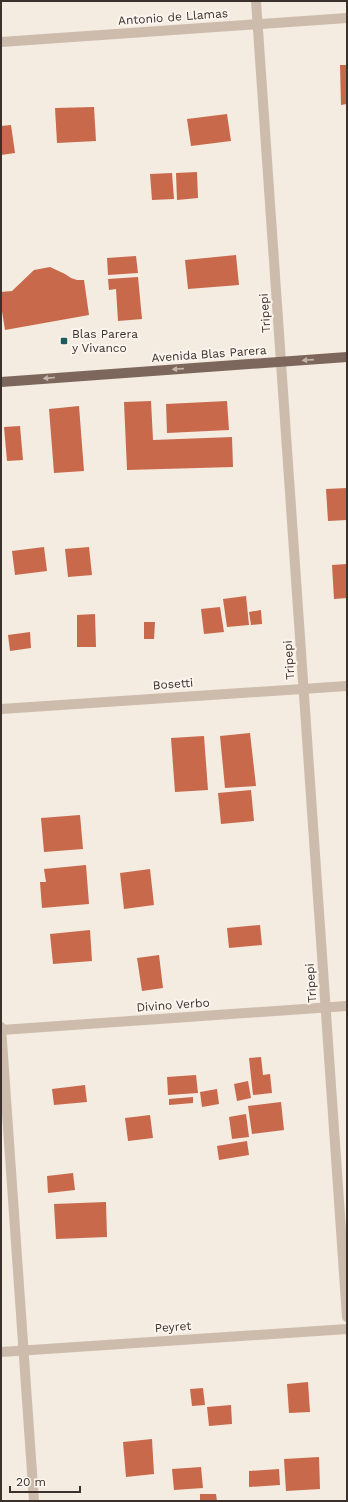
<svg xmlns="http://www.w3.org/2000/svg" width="348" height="1502" font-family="'Work Sans',sans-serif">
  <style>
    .building { fill: #c8694b }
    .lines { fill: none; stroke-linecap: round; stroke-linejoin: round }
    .minor { stroke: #cdbbac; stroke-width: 10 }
    .tertiary { stroke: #cdbbac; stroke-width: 10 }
    .primary { stroke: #7d675c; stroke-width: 10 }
    .oneway { fill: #c2b5ac }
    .poi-dot { fill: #1f5a5e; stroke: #fbf5ee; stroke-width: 1.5 }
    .labels { text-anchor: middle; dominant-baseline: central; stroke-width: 4; stroke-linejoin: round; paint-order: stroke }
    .street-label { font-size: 12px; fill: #3b302b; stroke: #fbf5ee }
    .poi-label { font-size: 12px; fill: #3b302b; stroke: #fbf5ee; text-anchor: start }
  </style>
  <rect width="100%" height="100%" fill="#f4ebe1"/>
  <g class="building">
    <path d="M 340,65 L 347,65 L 347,104 L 341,105 Z"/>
    <path d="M 94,107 L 96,141 L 57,143 L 55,108 Z"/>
    <path d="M 227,114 L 231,141 L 191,146 L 187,119 Z"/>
    <path d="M 11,125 L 15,153 L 1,155 L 1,126 Z"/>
    <path d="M 197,172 L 198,198 L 177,200 L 176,173 Z"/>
    <path d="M 172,173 L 174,199 L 152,200 L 150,174 Z"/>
    <path d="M 236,255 L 239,285 L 188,289 L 185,260 Z"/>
    <path d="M 136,256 L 138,273 L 108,275 L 107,258 Z"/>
    <path d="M 50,267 L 65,274 L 71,278 L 77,280 L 84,280 L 89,315 L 5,330 L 1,305 L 1,292 L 12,291 L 34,270 Z"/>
    <path d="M 138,277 L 142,319 L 118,321 L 116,289 L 109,290 L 108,279 Z"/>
    <path d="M 151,401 L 153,440 L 232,437 L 233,467 L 127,470 L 124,402 Z"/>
    <path d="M 227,401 L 229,430 L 167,433 L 166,404 Z"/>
    <path d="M 79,406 L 84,471 L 54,473 L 49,409 Z"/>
    <path d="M 20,426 L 23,460 L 7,461 L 4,427 Z"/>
    <path d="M 347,488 L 347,520 L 328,521 L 326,489 Z"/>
    <path d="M 44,547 L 47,571 L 15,575 L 12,551 Z"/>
    <path d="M 89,547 L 92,575 L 68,577 L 65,549 Z"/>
    <path d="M 347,564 L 347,598 L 334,599 L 332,565 Z"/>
    <path d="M 246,596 L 249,625 L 227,627 L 223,599 Z"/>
    <path d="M 220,607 L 224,632 L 204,634 L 201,609 Z"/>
    <path d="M 261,610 L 262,624 L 251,625 L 249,612 Z"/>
    <path d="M 95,614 L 96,647 L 77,647 L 77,615 Z"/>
    <path d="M 144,622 L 155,622 L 154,639 L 144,639 Z"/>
    <path d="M 30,632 L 31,648 L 10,651 L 8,635 Z"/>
    <path d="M 250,733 L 256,786 L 225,788 L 220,736 Z"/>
    <path d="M 204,736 L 208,790 L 175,792 L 171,738 Z"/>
    <path d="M 251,790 L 254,821 L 221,824 L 218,793 Z"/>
    <path d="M 80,815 L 83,849 L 44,852 L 41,818 Z"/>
    <path d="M 86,865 L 89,904 L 42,908 L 40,882 L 46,882 L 44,869 Z"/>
    <path d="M 150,869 L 154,905 L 124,909 L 120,873 Z"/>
    <path d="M 260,925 L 262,945 L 229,948 L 227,928 Z"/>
    <path d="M 90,930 L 92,961 L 53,964 L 50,934 Z"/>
    <path d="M 159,955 L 163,988 L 142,991 L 137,958 Z"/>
    <path d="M 261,1057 L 263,1075 L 270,1074 L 272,1093 L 253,1095 L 249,1058 Z"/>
    <path d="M 196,1075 L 198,1093 L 168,1095 L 167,1077 Z"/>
    <path d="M 248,1081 L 251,1098 L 237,1101 L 234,1084 Z"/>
    <path d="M 85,1085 L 87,1102 L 54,1105 L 52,1089 Z"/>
    <path d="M 217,1089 L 219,1104 L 202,1107 L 200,1092 Z"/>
    <path d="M 193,1097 L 193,1103 L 169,1105 L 169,1099 Z"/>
    <path d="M 281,1102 L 284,1130 L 252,1134 L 248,1106 Z"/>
    <path d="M 246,1114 L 249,1137 L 232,1139 L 229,1117 Z"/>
    <path d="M 150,1115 L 153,1138 L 128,1141 L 125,1118 Z"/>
    <path d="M 247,1141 L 249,1155 L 219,1160 L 217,1146 Z"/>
    <path d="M 73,1173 L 75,1190 L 48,1193 L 47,1176 Z"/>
    <path d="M 106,1202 L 107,1237 L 56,1239 L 54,1204 Z"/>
    <path d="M 308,1382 L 310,1412 L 289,1413 L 287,1384 Z"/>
    <path d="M 203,1388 L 205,1405 L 192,1406 L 190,1389 Z"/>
    <path d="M 231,1405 L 232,1424 L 209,1426 L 207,1407 Z"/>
    <path d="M 152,1439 L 154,1474 L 126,1477 L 123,1442 Z"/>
    <path d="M 319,1457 L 320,1489 L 286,1491 L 284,1459 Z"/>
    <path d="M 201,1467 L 203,1488 L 174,1490 L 172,1469 Z"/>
    <path d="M 279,1469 L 280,1485 L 249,1487 L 249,1471 Z"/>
    <path d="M 200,1494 L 216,1494 L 217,1501 L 200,1501 Z"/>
  </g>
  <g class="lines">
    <g class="minor">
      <path d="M 256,1 L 347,1317"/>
      <path d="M 1,42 L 347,18"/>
      <path d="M 1,709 L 347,686"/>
      <path d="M 1,1030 L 347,1006"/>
      <path d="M 1,1352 L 347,1329"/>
    </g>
    <path class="tertiary" d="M 1,1027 L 34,1501"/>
    <path class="primary" d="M 1,382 L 347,357"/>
  </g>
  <defs><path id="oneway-solid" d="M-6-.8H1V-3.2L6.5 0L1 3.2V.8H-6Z"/></defs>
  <g class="oneway">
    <use href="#oneway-solid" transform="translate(308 360) rotate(176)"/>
    <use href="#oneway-solid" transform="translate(178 369) rotate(176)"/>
    <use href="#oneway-solid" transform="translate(49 378) rotate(175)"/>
  </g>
  <rect class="poi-dot" x="60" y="337" width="8" height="8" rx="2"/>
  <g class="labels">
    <g class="street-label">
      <text transform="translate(173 17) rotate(-4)">Antonio de Llamas</text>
      <text transform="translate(265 313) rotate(-94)">Tripepi</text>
      <text transform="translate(209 354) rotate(-4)">Avenida Blas Parera</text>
      <text transform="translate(289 660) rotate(-94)">Tripepi</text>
      <text transform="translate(173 684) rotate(-4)">Bosetti</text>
      <text transform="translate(311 983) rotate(-94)">Tripepi</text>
      <text transform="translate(173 1005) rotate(-4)">Divino Verbo</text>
      <text transform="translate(173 1327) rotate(-4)">Peyret</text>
    </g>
    <g class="poi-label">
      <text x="72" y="334">Blas Parera<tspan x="72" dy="14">y Vivanco</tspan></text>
    </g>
  </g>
  <rect width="348" height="1502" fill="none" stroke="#3b302b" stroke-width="4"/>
  <path d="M10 1486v6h70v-6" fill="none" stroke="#3b302b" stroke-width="2"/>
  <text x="16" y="1486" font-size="12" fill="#3b302b" stroke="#fbf5ee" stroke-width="3" paint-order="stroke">20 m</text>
</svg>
